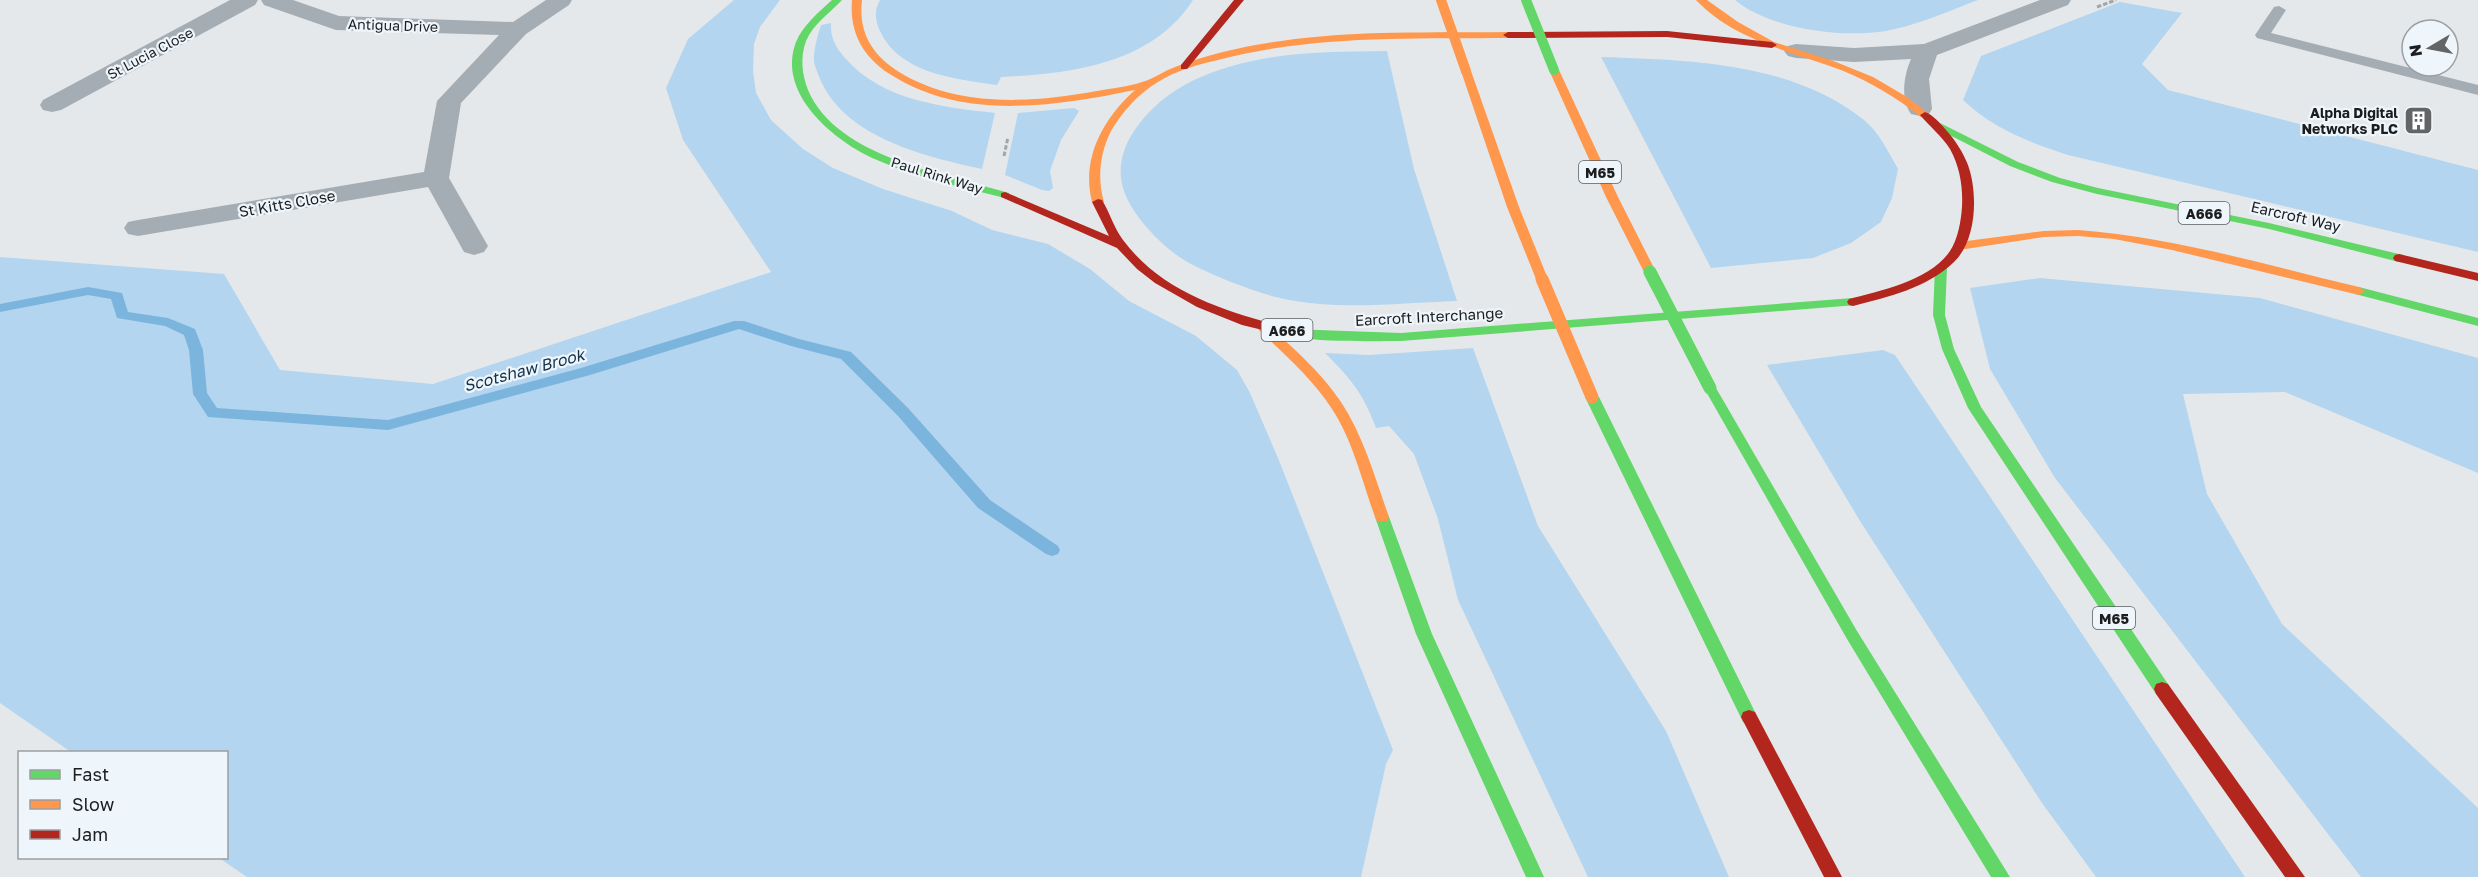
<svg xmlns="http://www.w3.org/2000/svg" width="2478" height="877" font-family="'Golos Text',sans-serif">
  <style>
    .green { fill: #b4d5ef }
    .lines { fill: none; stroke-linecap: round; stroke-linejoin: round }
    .stream { fill: #7bb5dd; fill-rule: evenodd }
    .path { stroke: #a0a7ac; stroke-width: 3; stroke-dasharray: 4.5 2; stroke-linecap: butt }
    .lane { fill: #a4adb4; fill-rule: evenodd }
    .street { fill: #a4adb4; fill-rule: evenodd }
    .fast { fill: #63d668; fill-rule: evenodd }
    .slow { fill: #ff974d; fill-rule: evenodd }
    .jam { fill: #b3261e; fill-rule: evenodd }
    .fast-bridge-far1 { stroke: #63d668; stroke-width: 10 }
    .fast-bridge { stroke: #63d668; stroke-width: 13 }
    .slow-bridge-far1 { stroke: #ff974d; stroke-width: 10 }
    .slow-bridge { stroke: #ff974d; stroke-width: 13 }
    .labels { text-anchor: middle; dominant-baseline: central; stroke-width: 4.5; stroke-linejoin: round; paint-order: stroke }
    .far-street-label { font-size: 14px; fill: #1b1d1f; stroke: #eff6fb }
    .far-poi-label { font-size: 14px; font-weight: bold; fill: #1b1d1f; stroke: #eff6fb; text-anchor: end }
    .shield { fill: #eff6fb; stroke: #5b5e61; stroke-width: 1.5 }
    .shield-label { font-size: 14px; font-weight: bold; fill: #1b1d1f }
    .street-label { font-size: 15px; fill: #1b1d1f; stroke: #eff6fb }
    .water-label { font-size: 16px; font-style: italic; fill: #11334b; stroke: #eff6fb }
  </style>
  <rect width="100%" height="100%" fill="#e5e8ea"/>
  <g class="green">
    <path d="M 734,0 L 780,0 L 760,27 L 754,44 L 753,71 L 756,93 L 771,120 L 803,149 L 833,168 L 883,189 L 952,211 L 992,230 L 1048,244 L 1090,269 L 1129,301 L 1196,336 L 1237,370 L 1250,393 L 1278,458 L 1393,750 L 1386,764 L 1361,877 L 247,877 L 219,858 L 226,858 L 226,752 L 71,752 L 0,703 L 0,257 L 224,274 L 280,370 L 433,384 L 771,272 L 683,140 L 666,88 L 688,39 Z"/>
    <path d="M 880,0 L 1193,0 C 1152,64 1070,74 1001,77 L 997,85 C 956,79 900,74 880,31 C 875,21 874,10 880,0 Z"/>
    <path d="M 1735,0 L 1978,0 C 1951,10 1923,23 1895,29 C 1850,40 1771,30 1735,0 Z"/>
    <path d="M 2120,2 L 2182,13 L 2142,64 L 2168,90 L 2478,170 L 2478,252 L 2068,155 C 2029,142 1993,129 1963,100 L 1981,56 Z"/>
    <path d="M 831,23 C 830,38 836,48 846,59 C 883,101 943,107 995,113 L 982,169 C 923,156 841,137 818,74 C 817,70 814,65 814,61 C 813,50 818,35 821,25 Z"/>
    <path d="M 1387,51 L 1414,169 L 1457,301 C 1399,303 1337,311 1280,298 C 1254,292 1214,276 1191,264 C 1164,250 1124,210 1121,178 C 1119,162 1125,144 1134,131 C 1149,109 1168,93 1192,81 C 1256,51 1318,52 1387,51 Z"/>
    <path d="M 1601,57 C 1688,60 1792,62 1864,120 C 1879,132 1889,153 1898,169 L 1892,198 L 1881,222 L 1851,243 L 1813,258 L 1711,268 Z"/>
    <path d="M 1074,108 L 1079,111 L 1061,140 L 1050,171 L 1053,188 L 1049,191 L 1042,190 L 1005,175 L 1018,113 Z"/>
    <path d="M 2040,278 L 2260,298 L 2478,358 L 2478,473 L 2285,392 L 2183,394 L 2207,494 L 2282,624 L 2478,808 L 2478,877 L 2361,877 L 2055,478 L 1990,369 L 1970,288 Z"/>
    <path d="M 1473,348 L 1538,526 L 1666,731 L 1729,877 L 1588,877 L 1458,600 L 1438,519 L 1414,454 L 1389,426 L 1376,428 C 1363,393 1351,379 1325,353 L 1369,355 Z"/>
    <path d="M 1883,350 L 1895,355 L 2245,877 L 2096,877 L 2042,803 L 1860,521 L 1767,365 Z"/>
  </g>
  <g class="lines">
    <path class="stream" d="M 88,287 L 122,293 L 128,312 L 168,318 L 195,329 L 203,350 L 207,393 L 217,408 L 388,420 L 581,368 L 734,321 L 744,321 L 799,339 L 851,352 L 908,408 L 990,500 L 1058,546 L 1060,550 L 1058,554 L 1052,556 L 1046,554 L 978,508 L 898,416 L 841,359 L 791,346 L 739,329 L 590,375 L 388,430 L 208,417 L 193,394 L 189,350 L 184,335 L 165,326 L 117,318 L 111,299 L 88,295 L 0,312 L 0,304 Z"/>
    <g class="path">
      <path d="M 2097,7 L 2116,0"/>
      <path d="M 1004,156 L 1008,137"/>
    </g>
    <path class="lane" d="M 2279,6 L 2286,10 L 2271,33 L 2478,85 L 2478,95 L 2257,38 L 2255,35 L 2274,7 Z"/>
    <g class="street">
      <path d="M 230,0 L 258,0 L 255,5 L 61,110 L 52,112 L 43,110 L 40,105 L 43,100 Z"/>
      <path d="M 261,0 L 293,0 L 339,16 L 513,22 L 546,0 L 572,0 L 569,5 L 526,34 L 461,103 L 449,178 L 488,246 L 484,252 L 474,255 L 464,252 L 428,187 L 138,236 L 128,234 L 124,228 L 128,222 L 138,220 L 424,172 L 437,101 L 499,35 L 336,30 L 264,5 Z"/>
      <path d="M 2040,0 L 2071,0 L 2068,5 L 1937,55 L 1929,79 L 1932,109 L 1929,114 L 1920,116 L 1911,114 C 1900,99 1904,75 1911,59 L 1854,62 L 1796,58 L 1788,56 L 1784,51 L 1788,46 L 1796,44 L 1854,48 L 1924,44 Z"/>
    </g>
    <g class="fast">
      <path d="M 832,0 L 842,0 C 830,13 813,24 806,41 C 800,58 802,74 808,90 C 837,158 946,174 1009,193 L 1009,197 L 1005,198 C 962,187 917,178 877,160 C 835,142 776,94 796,42 C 803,25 819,12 832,0 Z"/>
      <path d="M 1940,123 L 2018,162 L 2060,178 L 2098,188 L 2269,223 L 2403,255 L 2405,258 L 2399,262 L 2269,229 L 2097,194 L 2052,182 L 2010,166 L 1936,128 L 1936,124 Z"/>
      <path d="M 1941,263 L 1947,267 L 1945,315 L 1954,349 L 1981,407 L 2168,684 L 2170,689 L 2168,694 L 2162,696 L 2156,694 L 1968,408 L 1942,349 L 1933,315 L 1935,267 Z"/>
      <path d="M 2359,287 L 2478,318 L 2478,326 L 2355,294 L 2353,291 L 2355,288 Z"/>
      <path d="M 1853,298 L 1859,302 L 1857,305 L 1401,341 C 1382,341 1294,343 1285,333 L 1291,329 L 1401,333 Z"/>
      <path d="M 1710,384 L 1716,388 L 1857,631 L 2010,877 L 1991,877 L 1847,639 L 1704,388 Z"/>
      <path d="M 1592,393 L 1599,397 L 1755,712 L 1757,717 L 1755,722 L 1749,724 L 1743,722 L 1585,397 Z"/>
      <path d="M 1382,512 L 1387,513 L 1389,517 L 1432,634 L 1544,877 L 1526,877 L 1416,634 L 1375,517 L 1377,513 Z"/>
    </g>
    <g class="slow">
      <path d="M 852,0 L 862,0 C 858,32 872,55 899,72 C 958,108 1031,103 1097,91 C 1112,88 1128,87 1142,82 C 1153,79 1164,71 1175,67 C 1209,54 1245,46 1281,41 C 1356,30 1432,33 1508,32 L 1513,35 L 1508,38 C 1412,39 1315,35 1222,59 C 1200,64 1177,70 1158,82 C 1139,93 1122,112 1111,131 C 1100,153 1097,178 1104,202 L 1098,205 L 1092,202 C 1081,158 1103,119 1135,90 C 1056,106 965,121 893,76 C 864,59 849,33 852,0 Z"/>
      <path d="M 1696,0 L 1707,0 L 1738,22 L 1774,42 L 1836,62 L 1873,77 L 1907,97 L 1930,115 L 1925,118 L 1921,117 C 1897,98 1871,82 1841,70 C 1791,51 1735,41 1696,0 Z"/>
      <path d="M 1554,67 L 1559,70 L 1618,197 L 1656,272 L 1654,275 L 1650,276 L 1644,272 L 1606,197 L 1549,70 Z"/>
      <path d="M 1466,68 L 1471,71 L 1519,207 L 1548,279 L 1546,282 L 1538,282 L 1536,279 L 1507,207 L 1461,71 Z"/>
      <path d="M 2078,230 C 2173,237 2266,265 2359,287 L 2365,291 L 2359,295 L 2172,250 L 2114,239 L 2078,236 L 2044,237 L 1959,250 L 1953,246 L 1959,242 L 2044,231 Z"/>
      <path d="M 1263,323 L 1267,324 C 1293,348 1321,372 1341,402 C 1364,437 1375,478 1389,517 L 1387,521 L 1377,521 L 1375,517 C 1362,481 1353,441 1332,409 C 1312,378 1284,354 1259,330 L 1257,327 L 1259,324 Z"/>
    </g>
    <g class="jam">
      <path d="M 1234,0 L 1244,0 L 1187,69 L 1181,69 L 1181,65 Z"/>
      <path d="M 1667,31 L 1772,42 L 1777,45 L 1772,48 L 1667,37 L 1508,38 L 1503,35 L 1508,32 Z"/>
      <path d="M 1925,112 C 1933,115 1940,123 1946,130 C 1955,140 1963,152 1968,165 C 1978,193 1977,240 1954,262 C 1927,288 1888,297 1853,306 L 1849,305 L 1847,302 L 1849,299 C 1880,291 1931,280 1950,251 C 1958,239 1961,221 1962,207 C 1963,187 1960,167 1950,149 C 1942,136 1930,127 1920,115 Z"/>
      <path d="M 1005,192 L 1109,236 L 1092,202 L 1098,199 L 1102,200 C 1110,213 1114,228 1123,240 C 1165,296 1232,313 1295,330 L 1297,333 L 1291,337 L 1242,325 L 1197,307 L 1155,283 L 1137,269 L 1117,248 L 1001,197 L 1001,193 Z"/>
      <path d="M 2399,254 L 2478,273 L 2478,281 L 2395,261 L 2393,258 L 2395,255 Z"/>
      <path d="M 2162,682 L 2168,684 L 2305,877 L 2285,877 L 2156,694 L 2154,689 L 2156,684 Z"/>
      <path d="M 1749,710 L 1755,712 L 1842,877 L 1824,877 L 1741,717 L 1743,712 Z"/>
    </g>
    <path class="fast-bridge-far1" d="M 1526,0 L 1554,70"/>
    <path class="fast-bridge" d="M 1650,272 L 1710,388"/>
    <path class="slow-bridge-far1" d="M 1441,0 L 1466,71"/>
    <path class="slow-bridge" d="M 1542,279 L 1592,397"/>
  </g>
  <defs>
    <symbol id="building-square" viewBox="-11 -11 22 22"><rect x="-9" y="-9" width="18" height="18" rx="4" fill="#626466" stroke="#eff6fb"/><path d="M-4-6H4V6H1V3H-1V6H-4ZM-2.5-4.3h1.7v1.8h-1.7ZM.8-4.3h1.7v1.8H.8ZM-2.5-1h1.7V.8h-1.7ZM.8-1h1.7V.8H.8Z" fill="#fff"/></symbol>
  </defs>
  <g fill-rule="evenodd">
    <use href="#building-square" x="2402" y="104" width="33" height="33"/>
  </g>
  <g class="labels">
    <g class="far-street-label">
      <text transform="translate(393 25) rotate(2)">Antigua Drive</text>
      <text transform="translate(150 53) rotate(-28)">St Lucia Close</text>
      <text transform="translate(937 175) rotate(17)">Paul Rink Way</text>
    </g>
    <g class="far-poi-label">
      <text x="2398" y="112">Alpha Digital<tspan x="2398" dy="16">Networks PLC</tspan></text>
    </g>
    <g class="shield">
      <rect x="1579" y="161" width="42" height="22" rx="4.5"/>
      <rect x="2178.5" y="202" width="51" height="22" rx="4.5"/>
      <rect x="1261.5" y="319" width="51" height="22" rx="4.5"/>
      <rect x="2093" y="607" width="42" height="22" rx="4.5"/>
    </g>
    <g class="shield-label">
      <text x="1600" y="172">M65</text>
      <text x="2204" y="213">A666</text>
      <text x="1287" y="330">A666</text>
      <text x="2114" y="618">M65</text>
    </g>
    <g class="street-label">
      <text transform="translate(287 203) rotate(-10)">St Kitts Close</text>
      <text transform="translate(2296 216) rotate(13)">Earcroft Way</text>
      <text transform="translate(1429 316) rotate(-3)">Earcroft Interchange</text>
    </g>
    <g class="water-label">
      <text transform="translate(524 370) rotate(-15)">Scotshaw Brook</text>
    </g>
  </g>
  <rect x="18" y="751" width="210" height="108" fill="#eff6fb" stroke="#9a9fa3" stroke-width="1.5"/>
  <rect x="30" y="770" width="30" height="9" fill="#63d668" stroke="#9a9fa3" stroke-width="1.5"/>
  <text x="72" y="781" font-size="18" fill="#1b1d1f">Fast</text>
  <rect x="30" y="800" width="30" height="9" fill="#ff974d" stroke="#9a9fa3" stroke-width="1.5"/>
  <text x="72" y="811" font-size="18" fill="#1b1d1f">Slow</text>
  <rect x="30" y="830" width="30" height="9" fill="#b3261e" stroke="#9a9fa3" stroke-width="1.5"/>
  <text x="72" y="841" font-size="18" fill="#1b1d1f">Jam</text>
  <g transform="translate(2430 48) rotate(260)"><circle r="28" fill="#eff6fb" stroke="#9a9fa3" stroke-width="1.5"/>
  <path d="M0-4.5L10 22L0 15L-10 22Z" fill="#626466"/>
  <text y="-9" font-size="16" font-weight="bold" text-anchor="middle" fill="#1b1d1f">N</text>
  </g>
</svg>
